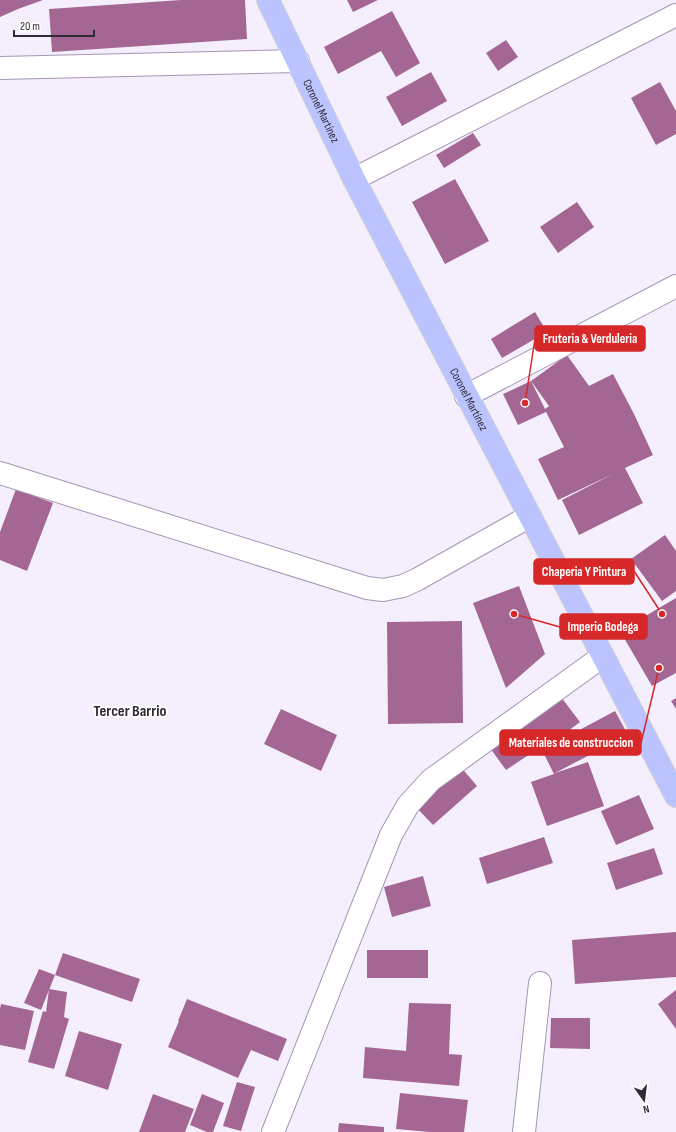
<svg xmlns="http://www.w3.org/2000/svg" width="676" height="1132" font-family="'Sofia Sans Condensed',sans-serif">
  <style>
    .building { fill: #a46794; fill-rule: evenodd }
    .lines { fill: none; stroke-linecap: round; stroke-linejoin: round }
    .minor-casing { stroke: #a495b6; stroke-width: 24 }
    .major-casing { stroke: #d1d0d3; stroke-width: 24 }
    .minor { stroke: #fff; stroke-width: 22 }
    .major { stroke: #bbc4fe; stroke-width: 22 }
    .labels { text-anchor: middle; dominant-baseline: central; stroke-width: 3.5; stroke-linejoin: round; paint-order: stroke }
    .street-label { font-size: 12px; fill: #302a37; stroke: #fff }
    .district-label { font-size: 16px; font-weight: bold; fill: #302a37; stroke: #fff }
    .leader { fill: none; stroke: #d62828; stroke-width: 1.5 }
    .callout-dot { fill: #d62828; stroke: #fff; stroke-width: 1.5 }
    .callout { fill: #d62828; stroke: #d62828; stroke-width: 1.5 }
    .callout-label { font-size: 13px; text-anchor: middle; font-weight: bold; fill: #fff }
  </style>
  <rect width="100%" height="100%" fill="#f5effd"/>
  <g class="building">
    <path d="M 0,0 L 43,0 L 18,9 L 0,17 Z"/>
    <path d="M 181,0 L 245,0 L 247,39 L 52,52 L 49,9 Z"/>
    <path d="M 347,0 L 378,0 L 353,12 Z"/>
    <path d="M 392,11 L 420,63 L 396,77 L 381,51 L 338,74 L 324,47 Z"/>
    <path d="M 506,40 L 518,57 L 498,71 L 486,53 Z"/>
    <path d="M 431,72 L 447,101 L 402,126 L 386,97 Z"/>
    <path d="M 660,82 L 676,111 L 676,134 L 656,145 L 631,98 Z"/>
    <path d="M 473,133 L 481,145 L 444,168 L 436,155 Z"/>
    <path d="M 455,179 L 489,241 L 445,264 L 412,202 Z"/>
    <path d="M 577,202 L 594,227 L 558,253 L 540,227 Z"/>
    <path d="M 535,312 L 547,332 L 502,358 L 491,339 Z"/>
    <path d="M 567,355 L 589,386 L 613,374 L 634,414 L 653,455 L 625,468 L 643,503 L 579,535 L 562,500 L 613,474 L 558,500 L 538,459 L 564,447 L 546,412 L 518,425 L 503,394 L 531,381 ZM 531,381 L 549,406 L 545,409 Z"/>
    <path d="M 16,489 L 53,503 L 27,571 L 0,560 L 0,532 Z"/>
    <path d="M 665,535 L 676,551 L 676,591 L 662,601 L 631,559 Z"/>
    <path d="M 519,586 L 545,654 L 506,688 L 473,603 Z"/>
    <path d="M 676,598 L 676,673 L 652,686 L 620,631 Z"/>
    <path d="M 462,621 L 463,723 L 388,724 L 387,622 Z"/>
    <path d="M 558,693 L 580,722 L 544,749 L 542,746 L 506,770 L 490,748 Z"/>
    <path d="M 676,698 L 676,709 L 671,701 Z"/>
    <path d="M 281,709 L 337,735 L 321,771 L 264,744 Z"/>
    <path d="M 615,711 L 628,735 L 555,773 L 588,762 L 604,806 L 547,826 L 531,782 L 554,774 L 542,750 Z"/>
    <path d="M 460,766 L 477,786 L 433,825 L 415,806 Z"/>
    <path d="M 639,795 L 654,829 L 616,845 L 601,811 Z"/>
    <path d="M 544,837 L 553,863 L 487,884 L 479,858 Z"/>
    <path d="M 654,848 L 663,874 L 616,890 L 607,863 Z"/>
    <path d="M 423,876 L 431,906 L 392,917 L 384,887 Z"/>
    <path d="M 676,932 L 676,977 L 575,984 L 572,940 Z"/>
    <rect x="367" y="950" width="61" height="28"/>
    <path d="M 63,953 L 140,979 L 132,1002 L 55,975 Z"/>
    <path d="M 39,969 L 55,975 L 41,1010 L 24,1003 Z"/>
    <path d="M 49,989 L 67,992 L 64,1017 L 69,1019 L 54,1069 L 28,1062 L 43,1011 L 46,1012 Z"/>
    <path d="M 676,990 L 676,1029 L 658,1004 Z"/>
    <path d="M 187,999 L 287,1039 L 278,1061 L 251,1050 L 238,1078 L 168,1047 L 179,1021 L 178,1021 Z"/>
    <path d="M 409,1003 L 451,1004 L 449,1054 L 462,1055 L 459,1086 L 363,1078 L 365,1047 L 406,1051 Z"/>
    <path d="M 1,1004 L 34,1011 L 25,1050 L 0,1045 L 0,1009 Z"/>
    <path d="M 551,1018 L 590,1018 L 590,1049 L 550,1048 Z"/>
    <path d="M 79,1031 L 122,1044 L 108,1090 L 65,1076 Z"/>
    <path d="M 237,1082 L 255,1087 L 241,1131 L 223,1126 Z"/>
    <path d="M 400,1093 L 468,1100 L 464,1132 L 430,1132 L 396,1129 Z"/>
    <path d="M 153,1094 L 194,1109 L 185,1132 L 139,1132 Z"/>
    <path d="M 202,1094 L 224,1103 L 213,1132 L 207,1132 L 190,1125 Z"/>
    <path d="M 339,1123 L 384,1127 L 384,1132 L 338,1132 Z"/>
  </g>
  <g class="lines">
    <defs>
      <g id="minor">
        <path d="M 0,68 L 298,61"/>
        <path d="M 354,179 L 676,15"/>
        <path d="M 466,396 L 676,286"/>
        <path d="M 0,473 L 367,588 L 383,590 L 403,586 L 418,579 L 530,516"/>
        <path d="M 273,1132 L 391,835 L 408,805 L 431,780 L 603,656"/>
        <path d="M 524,1132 L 540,983"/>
      </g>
      <g id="major">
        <path id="s1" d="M 268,0 L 354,179 L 676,796"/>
      </g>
    </defs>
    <use href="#minor" class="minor-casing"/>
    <use href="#major" class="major-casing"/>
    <use href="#minor" class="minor"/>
    <use href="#major" class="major"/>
  </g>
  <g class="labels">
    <g class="street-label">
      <text stroke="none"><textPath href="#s1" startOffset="123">Coronel Martínez</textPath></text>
      <text stroke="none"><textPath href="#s1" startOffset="447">Coronel Martínez</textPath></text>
    </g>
    <g class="district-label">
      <text x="130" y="711">Tercer Barrio</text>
    </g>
  </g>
  <path class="leader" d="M525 403L535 339M662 614L634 571M514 614L560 627M659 668L641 743"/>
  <g class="callout-dot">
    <circle cx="525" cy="403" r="4"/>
    <circle cx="662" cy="614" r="4"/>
    <circle cx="514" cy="614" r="4"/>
    <circle cx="659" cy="668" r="4"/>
  </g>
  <g class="callout">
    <rect x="535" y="326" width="110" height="25" rx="4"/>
    <rect x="534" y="559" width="100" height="25" rx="4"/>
    <rect x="560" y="614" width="87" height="25" rx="4"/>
    <rect x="500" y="730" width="141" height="25" rx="4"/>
  </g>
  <g class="callout-label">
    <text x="590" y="343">Fruteria &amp; Verduleria</text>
    <text x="584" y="576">Chaperia Y Pintura</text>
    <text x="603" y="631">Imperio Bodega</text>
    <text x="571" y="747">Materiales de construccion</text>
  </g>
  <g transform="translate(644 1100) rotate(166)" stroke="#ffffff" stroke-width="3" paint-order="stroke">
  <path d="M0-3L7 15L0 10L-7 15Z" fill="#302a37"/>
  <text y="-6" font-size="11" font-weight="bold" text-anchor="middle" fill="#302a37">N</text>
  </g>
  <path d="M14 30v6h80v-6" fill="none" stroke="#302a37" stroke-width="2"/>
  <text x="20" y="30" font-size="12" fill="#302a37" stroke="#ffffff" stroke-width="3" paint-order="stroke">20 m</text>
</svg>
